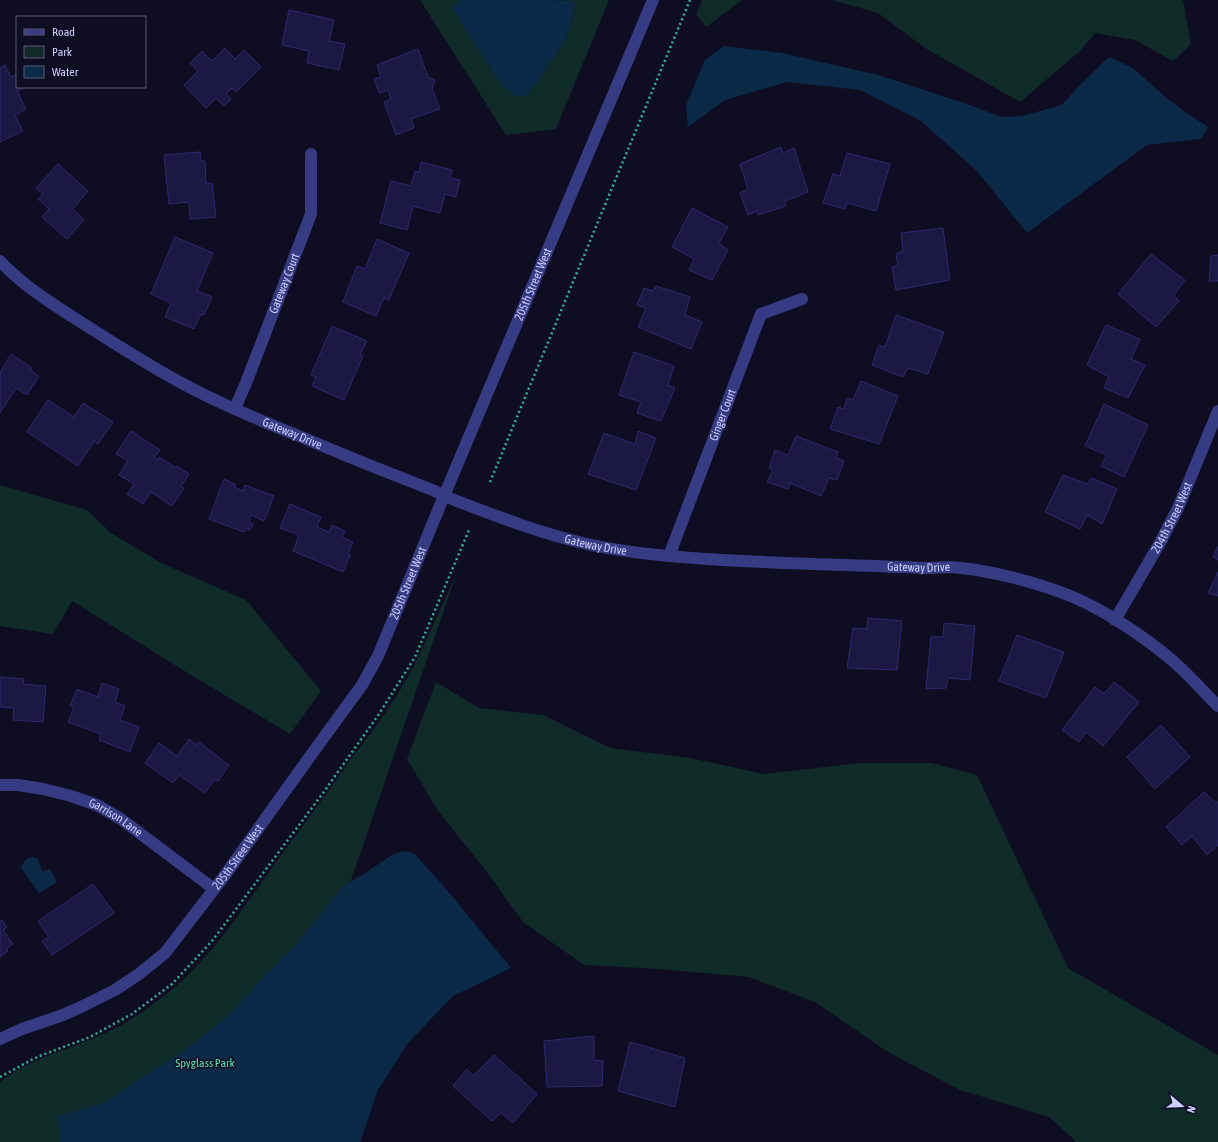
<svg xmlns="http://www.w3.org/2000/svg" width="1218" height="1142" font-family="'Asap Condensed',sans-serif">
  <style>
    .green { fill: #102c28 }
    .water { fill: #0b2a48 }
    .building { fill: #1c1844; stroke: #2f2971 }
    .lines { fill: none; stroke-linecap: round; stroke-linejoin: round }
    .path { stroke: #2ab79e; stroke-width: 2.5; stroke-dasharray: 2 3; stroke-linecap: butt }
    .minor { stroke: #363c83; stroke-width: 12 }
    .labels { text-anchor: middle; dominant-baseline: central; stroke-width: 3; stroke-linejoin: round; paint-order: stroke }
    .street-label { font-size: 12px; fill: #ceceff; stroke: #0e0d22 }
    .park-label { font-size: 12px; fill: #56e3af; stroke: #0e0d22 }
  </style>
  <rect width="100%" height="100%" fill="#0e0d22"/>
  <g class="green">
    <path d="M 420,0 L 462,0 L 452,8 L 500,83 L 517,97 L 528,95 L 564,43 L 571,26 L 575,1 L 547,0 L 609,0 L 556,129 L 506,135 Z"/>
    <path d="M 702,0 L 742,0 L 706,27 L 696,14 Z"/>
    <path d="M 832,0 L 1183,0 L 1191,44 L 1173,61 L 1135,40 L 1095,33 L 1080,51 L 1020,102 L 925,48 L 878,13 Z"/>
    <path d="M 0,485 L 87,510 L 111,533 L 161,563 L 246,600 L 321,691 L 290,734 L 186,672 L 72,601 L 53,634 L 0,626 Z"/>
    <path d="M 457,572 L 261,1142 L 0,1142 L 0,1082 C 30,1058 68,1050 103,1034 C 123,1026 142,1012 160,999 C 207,965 240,912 274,865 C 300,830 326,795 351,759 C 369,736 387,712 402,687 C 424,650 439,610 457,572 Z"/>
    <path d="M 436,682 L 479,708 L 543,715 L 610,748 L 690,758 L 764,774 L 860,763 L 932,763 L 977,775 L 1068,968 L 1218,1055 L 1218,1142 L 1077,1142 L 1049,1117 L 960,1090 L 888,1052 L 815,1002 L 749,977 L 660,969 L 584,965 L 523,922 L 487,872 L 438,811 L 407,759 Z"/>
  </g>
  <g class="water">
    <path d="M 462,0 L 547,0 L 575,1 L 571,26 L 564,43 L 528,95 L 516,97 L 500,83 L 452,8 Z"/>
    <path d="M 724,46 L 782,53 L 878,75 L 964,103 L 1001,117 L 1022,116 L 1062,105 L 1079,86 L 1109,57 L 1133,68 L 1163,95 L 1185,112 L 1208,127 L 1201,139 L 1147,145 L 1027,233 L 977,171 L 921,121 L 860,90 L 787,82 L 725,100 L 688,127 L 686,105 L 705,60 Z"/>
    <path d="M 405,851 L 415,854 L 446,889 L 511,968 L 453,996 L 408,1043 L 378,1090 L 360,1142 L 60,1142 L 58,1116 L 78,1111 L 106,1102 L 133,1083 L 183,1052 L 228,1016 L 254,987 L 294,947 L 321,914 L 344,885 L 361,876 L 393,854 Z"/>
    <path d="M 33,857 L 38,859 L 42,871 L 50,869 L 57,882 L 39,893 L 21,868 C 24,861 26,858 33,857 Z"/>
  </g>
  <g class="building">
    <path d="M 289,10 L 334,20 L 329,41 L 345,44 L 339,70 L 307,63 L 309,51 L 282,45 Z"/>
    <path d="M 225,48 L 235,59 L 244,50 L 261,67 L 236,92 L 232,88 L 226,94 L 231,99 L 224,106 L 216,98 L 206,108 L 184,85 L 198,71 L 190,63 L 202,51 L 212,61 Z"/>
    <path d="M 418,49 L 428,77 L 435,80 L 432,89 L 440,109 L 411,119 L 414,128 L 396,135 L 384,102 L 391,99 L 388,90 L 379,93 L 374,79 L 381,77 L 377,65 Z"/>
    <path d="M 5,65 L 11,77 L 17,74 L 17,87 L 26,87 L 17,91 L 26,109 L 15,115 L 23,131 L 0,142 L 0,68 Z"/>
    <path d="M 781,147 L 783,153 L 794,148 L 808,192 L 785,201 L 786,206 L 758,215 L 757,211 L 748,215 L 740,193 L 748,189 L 740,164 Z"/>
    <path d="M 200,152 L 201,161 L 205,161 L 206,184 L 212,183 L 216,217 L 190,219 L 189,202 L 169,204 L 164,155 Z"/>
    <path d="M 847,153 L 890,164 L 876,211 L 847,203 L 845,209 L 823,203 L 833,174 L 840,176 Z"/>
    <path d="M 421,162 L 452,170 L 450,178 L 460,180 L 456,197 L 445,194 L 440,213 L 413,206 L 407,230 L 380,223 L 391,181 L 411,186 L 415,171 L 419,172 Z"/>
    <path d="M 58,164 L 88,191 L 73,209 L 84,220 L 67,239 L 42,217 L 49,209 L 38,199 L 43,194 L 36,188 Z"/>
    <path d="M 692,208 L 728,227 L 719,243 L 728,250 L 712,280 L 689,270 L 694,259 L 672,247 Z"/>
    <path d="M 943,228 L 950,280 L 896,290 L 892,267 L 898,265 L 896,254 L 903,251 L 901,233 Z"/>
    <path d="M 175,237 L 213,253 L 197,291 L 212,297 L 204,315 L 201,314 L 194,329 L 165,317 L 171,303 L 151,294 Z"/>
    <path d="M 377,239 L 409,253 L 389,300 L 384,298 L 376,316 L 343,302 L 357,266 L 365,269 Z"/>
    <path d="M 1151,254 L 1185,280 L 1174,295 L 1179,301 L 1156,327 L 1118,294 Z"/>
    <path d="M 1218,255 L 1218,281 L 1209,281 L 1211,256 Z"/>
    <path d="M 656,286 L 690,297 L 685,315 L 702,322 L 691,349 L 638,327 L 646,308 L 637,305 L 644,288 L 653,291 Z"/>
    <path d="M 896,315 L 944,332 L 928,374 L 908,368 L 903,377 L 872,365 L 879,345 L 885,347 Z"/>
    <path d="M 1106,325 L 1140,339 L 1131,359 L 1145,365 L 1128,398 L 1104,388 L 1109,377 L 1087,365 Z"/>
    <path d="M 332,326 L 367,341 L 360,355 L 363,356 L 344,400 L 312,386 L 316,377 L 311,375 Z"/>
    <path d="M 634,352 L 674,366 L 668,385 L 675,388 L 661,421 L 637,413 L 641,402 L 619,395 Z"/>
    <path d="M 11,354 L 32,368 L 30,370 L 39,376 L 27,395 L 16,388 L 0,413 L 0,373 Z"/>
    <path d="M 861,381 L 898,396 L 879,444 L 830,429 L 838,407 L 844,409 L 847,398 L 853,400 Z"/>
    <path d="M 48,400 L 74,417 L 83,403 L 113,422 L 98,444 L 94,441 L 78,466 L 27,432 Z"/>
    <path d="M 1104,404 L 1148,425 L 1124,477 L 1101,466 L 1107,455 L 1085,446 Z"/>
    <path d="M 131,431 L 160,450 L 154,458 L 158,460 L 159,457 L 176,468 L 177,466 L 189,474 L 181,486 L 184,488 L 172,506 L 151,492 L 143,504 L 127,494 L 134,484 L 119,475 L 128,461 L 116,454 Z"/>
    <path d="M 638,431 L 656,438 L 636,490 L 588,474 L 604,433 L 635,444 Z"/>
    <path d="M 796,436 L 838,452 L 836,458 L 844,461 L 837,480 L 829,478 L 821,496 L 790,483 L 788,489 L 767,482 L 773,470 L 769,468 L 775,450 L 788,455 Z"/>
    <path d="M 1063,475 L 1087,484 L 1091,478 L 1117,489 L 1102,524 L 1087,515 L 1080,529 L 1045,512 Z"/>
    <path d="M 224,479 L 235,484 L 234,487 L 243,491 L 245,485 L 274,496 L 264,521 L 251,515 L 249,522 L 253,524 L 250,530 L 245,528 L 244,532 L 209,519 Z"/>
    <path d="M 290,504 L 321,517 L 317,527 L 329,532 L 332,525 L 345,531 L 342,537 L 353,542 L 348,554 L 350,555 L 343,572 L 293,551 L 299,535 L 280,528 Z"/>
    <path d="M 1218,546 L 1218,560 L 1213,557 Z"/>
    <path d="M 1218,572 L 1218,596 L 1208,593 Z"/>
    <path d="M 868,618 L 902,621 L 897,670 L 847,668 L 853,628 L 867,629 Z"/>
    <path d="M 944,623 L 975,626 L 970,680 L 948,678 L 946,688 L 926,689 L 931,637 L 943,637 Z"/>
    <path d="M 1017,635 L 1064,652 L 1046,698 L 999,681 Z"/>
    <path d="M 0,677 L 24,679 L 23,684 L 46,686 L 43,722 L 13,720 L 14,708 L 0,707 Z"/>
    <path d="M 1114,682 L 1139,702 L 1103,746 L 1086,732 L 1079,742 L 1062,730 L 1095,687 L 1104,694 Z"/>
    <path d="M 102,683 L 119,689 L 115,702 L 125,706 L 120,720 L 139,727 L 130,752 L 99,740 L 101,734 L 68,722 L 74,707 L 70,706 L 77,689 L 98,697 Z"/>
    <path d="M 1161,725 L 1190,757 L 1155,789 L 1127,757 Z"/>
    <path d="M 189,739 L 197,745 L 199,742 L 229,765 L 218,781 L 215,779 L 205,793 L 179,775 L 173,783 L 145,763 L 159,743 L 177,756 Z"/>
    <path d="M 1204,792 L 1216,803 L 1218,801 L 1218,845 L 1207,855 L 1192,836 L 1182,845 L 1166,827 Z"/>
    <path d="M 93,884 L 114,913 L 52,955 L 42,941 L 49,937 L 38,921 Z"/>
    <path d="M 2,920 L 7,927 L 3,930 L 13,944 L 6,949 L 8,951 L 0,957 L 0,922 Z"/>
    <path d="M 594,1036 L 594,1060 L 603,1061 L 602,1086 L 547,1087 L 544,1041 Z"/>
    <path d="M 630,1042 L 685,1058 L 675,1107 L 618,1091 Z"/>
    <path d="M 494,1055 L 537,1094 L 513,1123 L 501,1113 L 492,1121 L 453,1086 L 467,1069 L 473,1076 Z"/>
  </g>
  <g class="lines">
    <g class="path">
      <path d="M 490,482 L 690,0"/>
      <path d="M 0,1077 L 37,1057 L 90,1037 L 132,1014 L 172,984 L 212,941 L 323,793 L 379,714 L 415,657 L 469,530"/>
    </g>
    <g class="minor">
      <path id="s1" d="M 0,261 C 27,290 65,312 98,333 C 128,352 158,371 189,387 C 223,405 259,420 294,434 C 341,454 388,473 435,491 L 444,496 C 491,514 538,533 587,544 C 632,554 677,557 722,560 C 790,564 858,565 925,568 C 933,568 942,567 950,567 C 987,569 1039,583 1073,597 C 1106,611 1146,638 1173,661 C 1189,675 1203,691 1218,706"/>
      <path id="s2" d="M 235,408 L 246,383 L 311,214 L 311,154"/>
      <path id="s3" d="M 669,556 L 761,314 L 802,299"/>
      <path id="s4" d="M 1115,620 L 1161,541 L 1178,508 L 1218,411"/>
      <path id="s5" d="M 0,785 L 18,785 L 43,789 L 71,796 L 97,805 L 121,819 L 214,889"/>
      <path id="s6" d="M 0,1039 L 22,1029 L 63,1015 L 83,1006 L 115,990 L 139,974 L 165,953 L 225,875 L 311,755 L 362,685 L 378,656 L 444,496 L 653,0"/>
    </g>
  </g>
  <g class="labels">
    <g class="street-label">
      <text stroke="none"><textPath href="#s2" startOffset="134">Gateway Court</textPath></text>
      <text stroke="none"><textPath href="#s6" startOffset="956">205th Street West</textPath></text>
      <text stroke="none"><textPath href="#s3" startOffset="151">Ginger Court</textPath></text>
      <text stroke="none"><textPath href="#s1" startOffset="341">Gateway Drive</textPath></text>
      <text stroke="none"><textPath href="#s4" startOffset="117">204th Street West</textPath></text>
      <text stroke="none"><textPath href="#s1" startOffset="665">Gateway Drive</textPath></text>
      <text stroke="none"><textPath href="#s1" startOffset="989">Gateway Drive</textPath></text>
      <text stroke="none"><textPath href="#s6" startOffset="632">205th Street West</textPath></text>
      <text stroke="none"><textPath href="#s5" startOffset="122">Garrison Lane</textPath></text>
      <text stroke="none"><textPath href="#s6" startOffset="308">205th Street West</textPath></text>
    </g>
    <g class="park-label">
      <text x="205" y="1063">Spyglass Park</text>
    </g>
  </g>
  <rect x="16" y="16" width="130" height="72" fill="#0e0d22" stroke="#5b5a7a"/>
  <rect x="24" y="29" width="20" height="6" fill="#363c83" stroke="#5b5a7a"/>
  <text x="52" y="36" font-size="12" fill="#ceceff">Road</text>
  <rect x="24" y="46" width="20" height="12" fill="#102c28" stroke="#5b5a7a"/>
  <text x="52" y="56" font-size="12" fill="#ceceff">Park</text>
  <rect x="24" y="66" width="20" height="12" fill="#0b2a48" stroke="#5b5a7a"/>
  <text x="52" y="76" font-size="12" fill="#ceceff">Water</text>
  <g transform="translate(1182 1106) rotate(109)" stroke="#0e0d22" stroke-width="3" paint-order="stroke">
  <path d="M0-3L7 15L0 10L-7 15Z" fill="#ceceff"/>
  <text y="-6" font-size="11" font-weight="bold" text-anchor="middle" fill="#ceceff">N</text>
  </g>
</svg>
